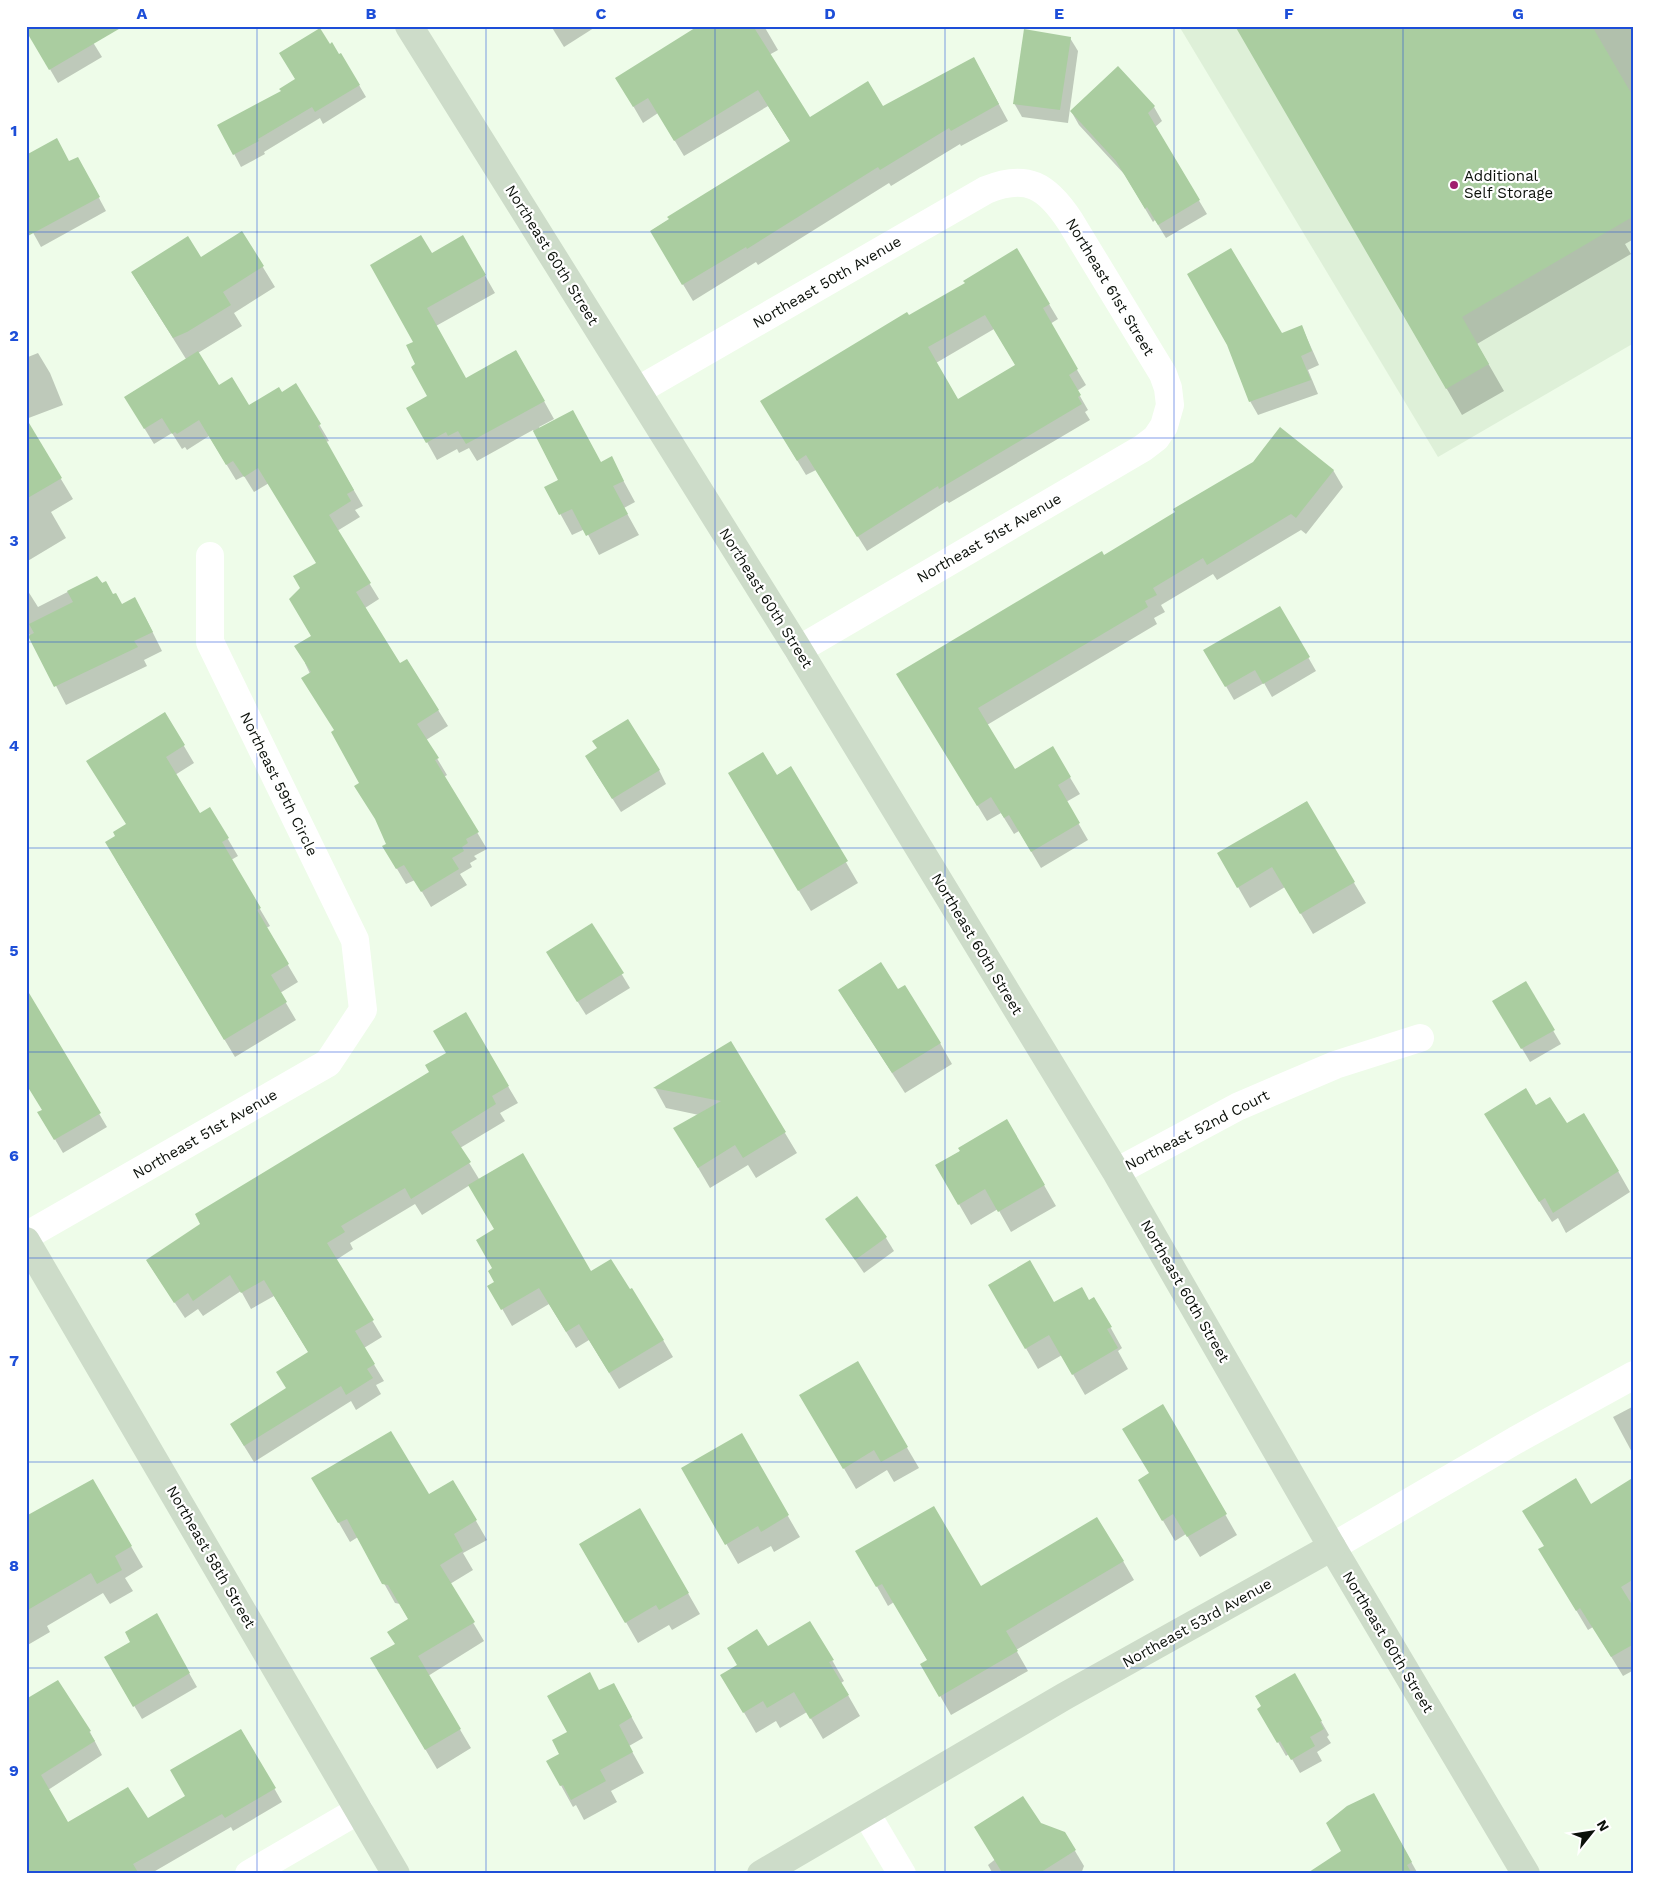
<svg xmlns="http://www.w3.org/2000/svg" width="1660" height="1900" font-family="'Work Sans',sans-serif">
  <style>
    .built { fill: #def0d8 }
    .shadow { fill: #0003; fill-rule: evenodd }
    .building { fill: #aacda0; fill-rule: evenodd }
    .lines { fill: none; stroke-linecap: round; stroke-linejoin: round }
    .street { stroke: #fff; stroke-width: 28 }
    .secondary { stroke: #cddcc9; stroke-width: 28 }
    .grid { fill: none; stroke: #1d4ed8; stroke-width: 1; stroke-opacity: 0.55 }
    .poi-dot { fill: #a01e6f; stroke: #fff; stroke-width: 2 }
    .labels { text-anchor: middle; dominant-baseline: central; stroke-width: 4.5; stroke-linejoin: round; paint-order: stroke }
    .poi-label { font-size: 15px; fill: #0b100a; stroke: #fff; text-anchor: start }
    .street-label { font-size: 15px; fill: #0b100a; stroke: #fff }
    .neatline { fill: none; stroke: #1d4ed8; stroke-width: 2 }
    .grid-label { font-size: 16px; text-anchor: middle; font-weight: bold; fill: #1d4ed8 }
  </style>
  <rect width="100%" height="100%" fill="#eefce9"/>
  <path class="built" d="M 1179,26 L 1634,26 L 1634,343 L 1438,457 Z"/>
  <g class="shadow">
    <path d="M 83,26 L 102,57 L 58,83 L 26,28 Z"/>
    <path d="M 551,26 L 597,26 L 564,47 Z"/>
    <path d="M 700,26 L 764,26 L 778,50 L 769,55 L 809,118 L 882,108 L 983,75 L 1008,121 L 961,146 L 960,144 L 891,186 L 889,183 L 758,265 L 756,262 L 693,301 L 651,231 L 791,142 L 768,106 L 684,156 L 658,113 L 643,123 L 617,78 Z"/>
    <path d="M 1236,26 L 1634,26 L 1634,239 L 1625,244 L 1631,254 L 1477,344 L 1504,391 L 1462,415 Z"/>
    <path d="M 1070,38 L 1078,51 L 1068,123 L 1022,117 L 1014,103 Z"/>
    <path d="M 1118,68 L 1154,107 L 1162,121 L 1155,127 L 1207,214 L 1166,238 L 1155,220 L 1153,222 L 1125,175 L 1079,125 L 1071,111 Z"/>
    <path d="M 296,79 L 359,85 L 366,97 L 323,124 L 320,118 L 264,152 L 265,154 L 241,167 L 219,125 L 283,92 Z"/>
    <path d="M 69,163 L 85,172 L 106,211 L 41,247 L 26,220 Z"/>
    <path d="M 242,233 L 275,287 L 234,313 L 242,326 L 198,353 L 219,387 L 249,406 L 281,394 L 296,385 L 329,441 L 326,442 L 363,506 L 355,510 L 360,517 L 337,531 L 379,599 L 365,608 L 400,665 L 407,660 L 448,726 L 426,740 L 447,775 L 444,777 L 487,849 L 474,856 L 477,859 L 470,863 L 472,867 L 460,874 L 467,885 L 431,907 L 415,880 L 406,884 L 384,847 L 388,845 L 361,783 L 305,663 L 312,637 L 302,589 L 317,563 L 269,483 L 254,492 L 244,476 L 236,480 L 209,436 L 187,450 L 185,447 L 182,449 L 172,433 L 154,444 L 135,413 L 186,359 L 132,273 L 201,259 Z"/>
    <path d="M 463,237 L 495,293 L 436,326 L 465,380 L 516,351 L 554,419 L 539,427 L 540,429 L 601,463 L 611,458 L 635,502 L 624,508 L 639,535 L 599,555 L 585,529 L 572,535 L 546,488 L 559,480 L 533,430 L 477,461 L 469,448 L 459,453 L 457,449 L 437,460 L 408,408 L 429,397 L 417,365 L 415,342 L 431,255 Z"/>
    <path d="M 1049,304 L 1058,319 L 1050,324 L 1086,385 L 1077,391 L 1088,410 L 1085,412 L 1090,420 L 949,503 L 947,501 L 867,551 L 816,470 L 806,475 L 770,416 L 909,317 ZM 994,329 L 1016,365 L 958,400 L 936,363 Z"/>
    <path d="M 1302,327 L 1319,365 L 1308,370 L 1318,394 L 1258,415 L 1250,401 L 1281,335 Z"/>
    <path d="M 26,352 L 28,357 L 38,353 L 50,373 L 63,405 L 26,419 Z"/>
    <path d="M 41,446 L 73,499 L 51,512 L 66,538 L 26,562 L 26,455 Z"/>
    <path d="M 1333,470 L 1343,487 L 1306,534 L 1301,530 L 1217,580 L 1213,574 L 1161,605 L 1165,612 L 1154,618 L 1157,624 L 987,725 L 1014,771 L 1052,748 L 1080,794 L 1066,802 L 1088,840 L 1041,868 L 1019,831 L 1014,834 L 1001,813 L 987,821 L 908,691 L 1103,556 Z"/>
    <path d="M 97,577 L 122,605 L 145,617 L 162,651 L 144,660 L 147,666 L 66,705 L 29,634 L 26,635 L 26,588 L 38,607 Z"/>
    <path d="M 1280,608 L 1316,671 L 1272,697 L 1264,683 L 1234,700 L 1205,650 Z"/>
    <path d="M 165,714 L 194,763 L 175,775 L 200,815 L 210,809 L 238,856 L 231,860 L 270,926 L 266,928 L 298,982 L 280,993 L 296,1020 L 235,1057 L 116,860 L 116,836 L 127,825 Z"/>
    <path d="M 791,768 L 858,883 L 811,911 L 741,794 Z"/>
    <path d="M 594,770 L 659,770 L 666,784 L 621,812 Z"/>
    <path d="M 1306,802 L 1366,903 L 1313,934 L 1285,887 L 1250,908 L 1219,854 Z"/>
    <path d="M 592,925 L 630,988 L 586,1015 L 555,966 Z"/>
    <path d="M 1525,983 L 1561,1044 L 1530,1062 L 1494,1001 Z"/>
    <path d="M 26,990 L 107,1127 L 63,1153 L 39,1112 L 43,1110 Z"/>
    <path d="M 898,991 L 940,1043 L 952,1064 L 905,1093 L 852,1011 Z"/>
    <path d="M 465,1014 L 518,1103 L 500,1113 L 505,1121 L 460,1148 L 479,1179 L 591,1273 L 663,1340 L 673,1357 L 619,1389 L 589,1340 L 576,1348 L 549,1304 L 512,1326 L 489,1286 L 496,1282 L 494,1269 L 496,1230 L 470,1185 L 422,1215 L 415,1204 L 350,1243 L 353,1249 L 336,1260 L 382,1337 L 364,1348 L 384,1381 L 376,1385 L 381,1394 L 356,1410 L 351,1401 L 254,1462 L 241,1441 L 288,1389 L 309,1353 L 274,1296 L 251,1309 L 241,1291 L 203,1316 L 198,1309 L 185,1318 L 147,1261 L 431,1072 L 447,1053 Z"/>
    <path d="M 731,1043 L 797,1153 L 756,1178 L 748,1165 L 710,1188 L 687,1149 L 699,1115 L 666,1108 L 655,1088 Z"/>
    <path d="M 1536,1107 L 1566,1125 L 1618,1171 L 1630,1192 L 1566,1233 L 1558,1218 L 1552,1222 L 1498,1135 Z"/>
    <path d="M 1007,1121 L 1056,1206 L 1011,1232 L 998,1209 L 971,1225 L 937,1166 Z"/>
    <path d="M 827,1219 L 886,1238 L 894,1251 L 864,1273 Z"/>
    <path d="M 989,1285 L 1054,1304 L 1089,1301 L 1094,1298 L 1122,1348 L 1118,1351 L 1128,1369 L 1085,1395 L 1062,1355 L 1038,1369 Z"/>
    <path d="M 857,1363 L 919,1468 L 894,1482 L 887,1470 L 856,1489 L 801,1395 Z"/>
    <path d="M 1163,1406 L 1237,1535 L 1200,1557 L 1186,1534 L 1175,1541 L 1139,1480 L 1150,1474 Z"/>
    <path d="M 1634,1406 L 1634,1456 L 1613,1417 Z"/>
    <path d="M 741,1435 L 800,1537 L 774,1552 L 771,1546 L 738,1564 L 683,1469 Z"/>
    <path d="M 1634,1479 L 1634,1605 L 1631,1607 L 1634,1611 L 1634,1670 L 1623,1676 L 1593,1627 L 1588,1630 L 1552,1570 L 1591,1505 Z"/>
    <path d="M 93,1481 L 143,1567 L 125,1578 L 133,1591 L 110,1604 L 103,1593 L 47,1626 L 50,1632 L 26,1646 L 26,1518 Z"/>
    <path d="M 453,1481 L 487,1540 L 463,1553 L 473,1570 L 450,1584 L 484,1641 L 428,1676 L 471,1748 L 437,1769 L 372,1659 L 396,1645 L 409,1620 L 400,1604 L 395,1603 L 358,1537 L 350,1542 L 324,1497 L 429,1495 Z"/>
    <path d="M 640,1510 L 700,1614 L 672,1630 L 669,1625 L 638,1643 L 581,1544 Z"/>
    <path d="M 857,1551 L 981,1588 L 1123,1561 L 1134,1580 L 1016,1650 L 1028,1671 L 951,1715 L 922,1664 L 928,1661 L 894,1602 L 888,1606 Z"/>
    <path d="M 156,1615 L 197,1687 L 142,1719 L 106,1658 L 132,1642 Z"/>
    <path d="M 767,1648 L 832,1660 L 844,1681 L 841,1683 L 860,1716 L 823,1739 L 807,1712 L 780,1728 L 776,1721 L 756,1733 L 722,1675 Z"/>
    <path d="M 1295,1675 L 1329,1735 L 1327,1737 L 1331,1743 L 1317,1752 L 1322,1761 L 1300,1773 L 1289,1754 L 1286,1756 L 1259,1709 Z"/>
    <path d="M 57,1682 L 90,1732 L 102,1755 L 48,1790 L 68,1824 L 148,1820 L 186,1797 L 241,1730 L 282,1802 L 233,1831 L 231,1827 L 150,1874 L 26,1874 L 26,1709 Z"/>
    <path d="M 599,1692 L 625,1705 L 643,1738 L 629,1746 L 644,1773 L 611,1791 L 617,1802 L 584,1820 L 576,1805 L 573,1807 L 548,1762 L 561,1755 L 569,1733 Z"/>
    <path d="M 1385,1815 L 1418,1874 L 1330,1874 L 1343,1852 Z"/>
    <path d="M 1040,1824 L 1072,1846 L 1084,1866 L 1081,1874 L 993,1874 L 988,1865 Z"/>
  </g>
  <g class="building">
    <path d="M 26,26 L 124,26 L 49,70 L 26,31 Z"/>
    <path d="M 698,26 L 753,26 L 810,117 L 868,81 L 883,106 L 974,57 L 999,104 L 951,131 L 949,128 L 880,170 L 878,167 L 747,249 L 746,247 L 682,285 L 650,231 L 669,219 L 667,217 L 790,141 L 758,90 L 674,141 L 648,98 L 633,107 L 615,78 Z"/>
    <path d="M 1235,26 L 1592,26 L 1634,98 L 1634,216 L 1462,317 L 1489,364 L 1446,389 Z"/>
    <path d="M 320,28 L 330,44 L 332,42 L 339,54 L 341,53 L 360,85 L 315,112 L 312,107 L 258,139 L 259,141 L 233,155 L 217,125 L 281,91 L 279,89 L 295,79 L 279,53 Z"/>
    <path d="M 1024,29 L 1071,37 L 1060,110 L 1013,104 Z"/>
    <path d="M 1118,66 L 1155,106 L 1148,113 L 1200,200 L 1158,225 L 1147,207 L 1145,209 L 1116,161 L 1070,111 Z"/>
    <path d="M 57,138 L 69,161 L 78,157 L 100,197 L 26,237 L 26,155 Z"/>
    <path d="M 242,231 L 264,266 L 223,292 L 231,305 L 187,332 L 173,338 L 131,272 L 188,236 L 201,257 Z"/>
    <path d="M 421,235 L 432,253 L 463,235 L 486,275 L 427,308 L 466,378 L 516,350 L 545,401 L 466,444 L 458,431 L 448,436 L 446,432 L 426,443 L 406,408 L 427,396 L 411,367 L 415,364 L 406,345 L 413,342 L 370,265 Z"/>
    <path d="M 1017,248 L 1050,304 L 1043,308 L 1078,369 L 1069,375 L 1081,395 L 1078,397 L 1082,404 L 939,489 L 938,486 L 857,537 L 806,455 L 797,461 L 760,401 L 907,312 L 909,315 L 965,283 L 963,281 ZM 985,315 L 1015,365 L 958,399 L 928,347 Z"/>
    <path d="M 1231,248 L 1282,333 L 1302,325 L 1312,351 L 1301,356 L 1311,380 L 1249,402 L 1227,345 L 1187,274 Z"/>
    <path d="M 198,351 L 219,385 L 232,377 L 249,405 L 279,387 L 282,392 L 296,383 L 321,424 L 318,426 L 354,490 L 347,494 L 351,501 L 329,515 L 371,583 L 356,592 L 400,663 L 407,659 L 439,710 L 417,724 L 439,758 L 435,760 L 479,832 L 466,839 L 468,843 L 462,847 L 464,851 L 452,858 L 459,869 L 421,892 L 404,865 L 396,869 L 382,846 L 386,844 L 375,819 L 354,786 L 359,783 L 331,732 L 334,730 L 301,678 L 311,672 L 294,646 L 311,636 L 289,599 L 300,588 L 293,576 L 316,563 L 258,468 L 244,477 L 233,461 L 226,465 L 199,420 L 177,434 L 175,432 L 172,434 L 162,418 L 144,429 L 124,397 Z"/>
    <path d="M 573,410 L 601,462 L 612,456 L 624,481 L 613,486 L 628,514 L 586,536 L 572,509 L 559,515 L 544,487 L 558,480 L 533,431 Z"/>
    <path d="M 26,418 L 62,478 L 26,499 Z"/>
    <path d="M 1280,427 L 1334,470 L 1296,518 L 1291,514 L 1207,565 L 1203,558 L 1153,588 L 1157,595 L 1145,601 L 1148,607 L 978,708 L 1015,769 L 1053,746 L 1071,777 L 1058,785 L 1080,823 L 1031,852 L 1009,815 L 1004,818 L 991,797 L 977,806 L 896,674 L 1070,570 L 1102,551 L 1104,555 L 1175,512 L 1173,509 L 1253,462 Z"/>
    <path d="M 97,576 L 102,583 L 106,581 L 113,594 L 116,593 L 122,604 L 135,597 L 153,632 L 134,641 L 138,647 L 54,687 L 28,636 L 34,633 L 29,624 L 73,602 L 67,591 Z"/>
    <path d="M 1280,606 L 1310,657 L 1263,684 L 1255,670 L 1225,687 L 1203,650 Z"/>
    <path d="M 165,712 L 185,745 L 166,757 L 200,813 L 210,807 L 229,838 L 222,842 L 261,908 L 257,910 L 289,964 L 271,975 L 287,1002 L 224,1040 L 105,842 L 115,836 L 113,832 L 126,824 L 86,761 Z"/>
    <path d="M 628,719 L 660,770 L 612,799 L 585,756 L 597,748 L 592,741 Z"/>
    <path d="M 763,752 L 777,775 L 791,766 L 848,861 L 798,891 L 728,773 Z"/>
    <path d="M 1307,801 L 1355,882 L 1300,914 L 1272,867 L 1237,888 L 1217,853 Z"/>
    <path d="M 592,923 L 624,973 L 577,1002 L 546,952 Z"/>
    <path d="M 881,962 L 898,989 L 905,985 L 941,1043 L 892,1073 L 838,990 Z"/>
    <path d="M 1526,981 L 1555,1030 L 1521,1049 L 1492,1001 Z"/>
    <path d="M 26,988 L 101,1113 L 54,1140 L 37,1112 L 42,1110 L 26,1084 Z"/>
    <path d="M 466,1012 L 509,1086 L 492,1096 L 496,1104 L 451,1132 L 471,1162 L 411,1199 L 405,1188 L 341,1226 L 345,1232 L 327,1243 L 374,1320 L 355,1331 L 375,1364 L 367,1369 L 373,1378 L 346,1395 L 341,1386 L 244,1446 L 230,1424 L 286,1388 L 276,1372 L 308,1352 L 264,1280 L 241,1293 L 230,1275 L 193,1301 L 188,1293 L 174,1303 L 146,1260 L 200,1224 L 195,1214 L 429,1072 L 425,1065 L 446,1053 L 433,1031 Z"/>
    <path d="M 731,1041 L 786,1132 L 743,1158 L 735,1145 L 698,1168 L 673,1128 L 721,1101 L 653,1088 Z"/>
    <path d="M 1526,1088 L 1536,1105 L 1550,1097 L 1567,1123 L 1584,1113 L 1619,1171 L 1553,1213 L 1545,1198 L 1539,1202 L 1484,1114 Z"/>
    <path d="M 1007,1119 L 1045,1185 L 998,1212 L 985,1189 L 958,1205 L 935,1165 L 960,1151 L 958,1148 Z"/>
    <path d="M 523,1153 L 591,1271 L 611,1259 L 630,1289 L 632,1288 L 664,1340 L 609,1373 L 579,1324 L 566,1332 L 539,1288 L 501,1310 L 487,1286 L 494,1282 L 488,1271 L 492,1268 L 476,1240 L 494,1229 L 468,1185 Z"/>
    <path d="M 857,1196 L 887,1237 L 855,1260 L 825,1219 Z"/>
    <path d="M 1030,1260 L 1054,1302 L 1082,1287 L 1089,1300 L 1094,1297 L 1112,1327 L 1107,1329 L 1118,1348 L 1072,1375 L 1049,1335 L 1025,1349 L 988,1285 Z"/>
    <path d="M 858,1361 L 908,1447 L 881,1462 L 874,1450 L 843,1469 L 799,1395 Z"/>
    <path d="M 1163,1404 L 1227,1514 L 1187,1537 L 1173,1514 L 1162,1521 L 1138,1480 L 1149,1473 L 1122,1429 Z"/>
    <path d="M 391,1431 L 429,1494 L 453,1480 L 477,1520 L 454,1534 L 463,1551 L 440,1565 L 475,1622 L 418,1656 L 461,1729 L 425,1750 L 370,1658 L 395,1644 L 387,1632 L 408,1619 L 388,1585 L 382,1584 L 347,1519 L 338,1523 L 311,1478 Z"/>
    <path d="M 742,1433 L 789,1515 L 761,1532 L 758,1526 L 725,1545 L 681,1468 Z"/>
    <path d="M 1634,1477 L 1634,1579 L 1621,1587 L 1634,1608 L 1634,1644 L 1611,1657 L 1580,1608 L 1576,1611 L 1538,1549 L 1544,1546 L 1522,1511 L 1576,1478 L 1591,1504 Z"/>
    <path d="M 93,1479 L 132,1546 L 115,1556 L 122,1570 L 97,1584 L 91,1573 L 26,1611 L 26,1516 Z"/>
    <path d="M 934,1506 L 981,1586 L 1097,1517 L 1124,1561 L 1006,1631 L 1018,1651 L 939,1697 L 920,1664 L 927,1660 L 882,1584 L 876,1587 L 855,1551 Z"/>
    <path d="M 640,1508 L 689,1593 L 659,1610 L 656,1605 L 625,1623 L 579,1544 Z"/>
    <path d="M 157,1613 L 190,1673 L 133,1707 L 104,1657 L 130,1642 L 125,1632 Z"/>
    <path d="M 810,1621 L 834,1660 L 829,1662 L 849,1695 L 810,1719 L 794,1692 L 767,1708 L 763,1701 L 743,1713 L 720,1675 L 737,1665 L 727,1648 L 757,1629 L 768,1646 Z"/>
    <path d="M 590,1672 L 599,1690 L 614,1683 L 632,1717 L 619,1725 L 633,1752 L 600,1770 L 606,1781 L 571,1800 L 563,1785 L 560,1786 L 546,1761 L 559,1754 L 552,1740 L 567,1732 L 547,1696 Z"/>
    <path d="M 1295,1673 L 1322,1721 L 1320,1722 L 1324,1729 L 1310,1737 L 1315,1746 L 1291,1760 L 1280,1741 L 1277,1743 L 1257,1709 L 1261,1706 L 1255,1696 Z"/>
    <path d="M 58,1680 L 91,1731 L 89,1732 L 95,1741 L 41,1775 L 68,1822 L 128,1787 L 148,1818 L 185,1796 L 170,1770 L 241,1729 L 276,1788 L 225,1818 L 222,1814 L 133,1864 L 139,1874 L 26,1874 L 26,1699 Z"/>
    <path d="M 1374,1793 L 1412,1862 L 1407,1865 L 1412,1874 L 1306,1874 L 1341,1851 L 1326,1823 L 1347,1806 Z"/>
    <path d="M 1023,1796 L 1041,1823 L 1065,1832 L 1076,1850 L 1038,1874 L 1003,1874 L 974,1827 Z"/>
  </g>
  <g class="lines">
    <g class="street">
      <path d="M 637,391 L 986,190 C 1027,173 1047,186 1070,221 L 1163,374 L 1168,388 L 1170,405 L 1164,426 L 1156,438 L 1143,448 L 798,650"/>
      <path d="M 1116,1172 L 1239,1106 L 1335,1065 L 1420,1038"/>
      <path d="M 26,1236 L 328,1063 L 363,1010 L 355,940 L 210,642 L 210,556"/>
      <path d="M 1332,1547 L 1516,1440 L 1634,1375"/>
      <path d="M 866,1813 L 902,1874"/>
      <path d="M 249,1874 L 359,1810"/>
    </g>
    <g class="secondary">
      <path d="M 409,26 L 796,646 L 1116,1172 L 1332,1547 L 1526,1874"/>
      <path d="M 26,1241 L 396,1874"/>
      <path d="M 761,1874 L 1065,1696 L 1332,1547"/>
    </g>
  </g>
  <path class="grid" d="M 257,26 L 257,1874M 486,26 L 486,1874M 715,26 L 715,1874M 945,26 L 945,1874M 1174,26 L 1174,1874M 1403,26 L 1403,1874M 26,232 L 1634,232M 26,438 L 1634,438M 26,642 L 1634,642M 26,848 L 1634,848M 26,1052 L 1634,1052M 26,1258 L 1634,1258M 26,1462 L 1634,1462M 26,1668 L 1634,1668"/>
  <circle class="poi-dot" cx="1454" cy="185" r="5"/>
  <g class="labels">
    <g class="poi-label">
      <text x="1464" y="176">Additional<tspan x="1464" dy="17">Self Storage</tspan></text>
    </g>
    <g class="street-label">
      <text transform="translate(552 255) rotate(58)">Northeast 60th Street</text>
      <text transform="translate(827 282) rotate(-30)">Northeast 50th Avenue</text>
      <text transform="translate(1110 287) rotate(59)">Northeast 61st Street</text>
      <text transform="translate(989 538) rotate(-30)">Northeast 51st Avenue</text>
      <text transform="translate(766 598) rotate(58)">Northeast 60th Street</text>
      <text transform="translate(279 784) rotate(64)">Northeast 59th Circle</text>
      <text transform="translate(977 944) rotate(59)">Northeast 60th Street</text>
      <text transform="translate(1197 1130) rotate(-27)">Northeast 52nd Court</text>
      <text transform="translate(205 1134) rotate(-30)">Northeast 51st Avenue</text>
      <text transform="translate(1185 1291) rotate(60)">Northeast 60th Street</text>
      <text transform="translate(211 1557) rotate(60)">Northeast 58th Street</text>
      <text transform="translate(1197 1623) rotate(-29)">Northeast 53rd Avenue</text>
      <text transform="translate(1388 1642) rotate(59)">Northeast 60th Street</text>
    </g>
  </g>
  <rect width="1660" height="1900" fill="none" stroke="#ffffff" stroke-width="55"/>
  <g transform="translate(1592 1832) rotate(60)" stroke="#ffffff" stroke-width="4" paint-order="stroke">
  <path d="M0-4L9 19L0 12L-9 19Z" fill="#0b100a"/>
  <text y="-8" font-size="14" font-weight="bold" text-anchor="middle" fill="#0b100a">N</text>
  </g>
  <rect x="28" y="28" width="1604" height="1844" class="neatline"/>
  <g class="grid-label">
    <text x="142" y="19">A</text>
    <text x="371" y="19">B</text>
    <text x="601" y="19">C</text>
    <text x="830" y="19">D</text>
    <text x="1059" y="19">E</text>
    <text x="1289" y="19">F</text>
    <text x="1518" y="19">G</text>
    <text x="14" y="136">1</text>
    <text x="14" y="341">2</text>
    <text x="14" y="546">3</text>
    <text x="14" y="751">4</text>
    <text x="14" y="956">5</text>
    <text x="14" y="1161">6</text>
    <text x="14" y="1366">7</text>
    <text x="14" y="1571">8</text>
    <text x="14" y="1776">9</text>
  </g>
</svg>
